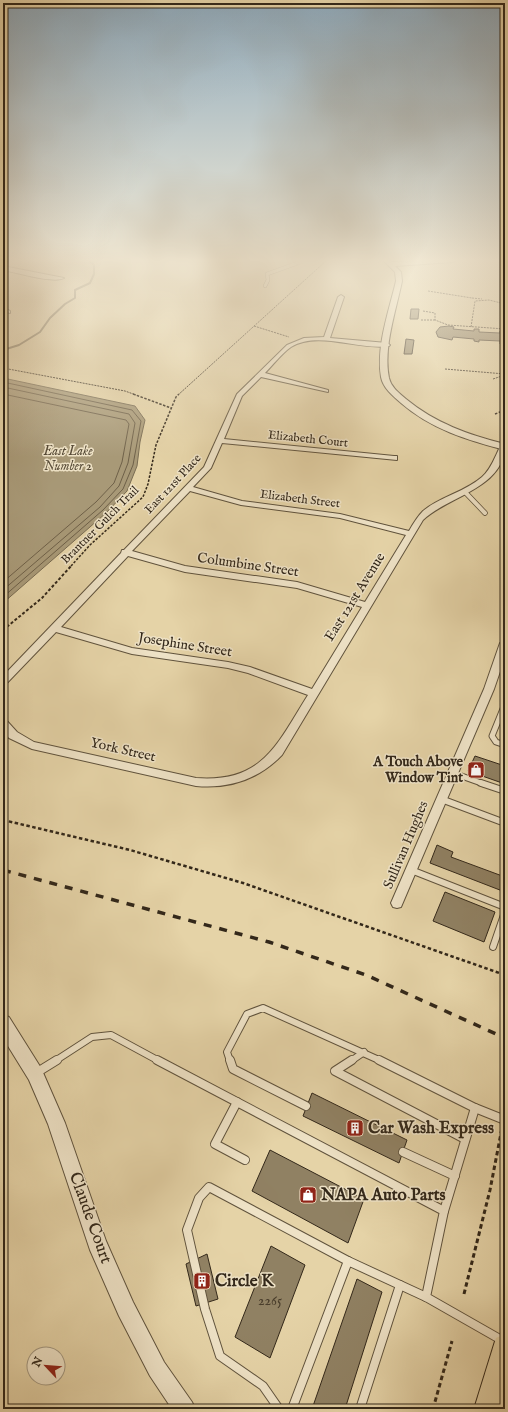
<svg xmlns="http://www.w3.org/2000/svg" width="508" height="1412" font-family="'IM FELL English',serif">
  <style>
    .water { fill: #a89977; stroke: #796c52 }
    .lines { fill: none; stroke-linecap: round; stroke-linejoin: round }
    .shore { stroke: #6e6048; stroke-width: 1 }
    .stream { stroke: #796c52; stroke-width: 2 }
    .building { fill: #908163; stroke: #33281a }
    .service-far4-casing { stroke: #60533d; stroke-width: 4 }
    .service-far3-casing { stroke: #60533d; stroke-width: 5.5 }
    .service-far2-casing { stroke: #60533d; stroke-width: 7 }
    .service-far1-casing { stroke: #60533d; stroke-width: 8 }
    .service-casing { stroke: #60533d; stroke-width: 10 }
    .minor-casing { stroke: #60533d; stroke-width: 2 }
    .tertiary-casing { stroke: #60533d; stroke-width: 2 }
    .primary-casing { stroke: #33281a; stroke-width: 2 }
    .path-far4 { stroke: #33281a; stroke-width: 1; stroke-dasharray: 2 1; stroke-linecap: butt }
    .path-far3 { stroke: #33281a; stroke-width: 1.5; stroke-dasharray: 2.5 1.5; stroke-linecap: butt }
    .path-far2 { stroke: #33281a; stroke-width: 2; stroke-dasharray: 3 2; stroke-linecap: butt }
    .path-far1 { stroke: #33281a; stroke-width: 2.5; stroke-dasharray: 3.5 2.5; stroke-linecap: butt }
    .path { stroke: #33281a; stroke-width: 3; stroke-dasharray: 4.5 3; stroke-linecap: butt }
    .service-far4 { stroke: #eee2c6; stroke-width: 3 }
    .service-far3 { stroke: #eee2c6; stroke-width: 4 }
    .service-far2 { stroke: #eee2c6; stroke-width: 5 }
    .service-far1 { stroke: #eee2c6; stroke-width: 6 }
    .service { stroke: #eee2c6; stroke-width: 8 }
    .minor { fill: #eee2c6; fill-rule: evenodd }
    .tertiary { fill: #eee2c6; fill-rule: evenodd }
    .primary { fill: #e5d3a7; fill-rule: evenodd }
    .rail { stroke: #33281a; stroke-width: 3.5; stroke-dasharray: 8 8; stroke-linecap: butt }
    .labels { text-anchor: middle; dominant-baseline: central; stroke-width: 3; stroke-linejoin: round; paint-order: stroke }
    .far-street-label { font-size: 12px; fill: #33281a; stroke: #eee2c6 }
    .far-water-label { font-size: 13px; font-style: italic; fill: #564a36; stroke: #eee2c6 }
    .street-label { font-size: 14px; fill: #33281a; stroke: #eee2c6 }
    .poi-label { font-size: 14px; font-weight: bold; fill: #33281a; stroke: #eee2c6; text-anchor: end }
    .near-number-label { font-size: 14px; fill: #4a3e2c }
    .near-poi-label { font-size: 17px; font-weight: bold; fill: #33281a; stroke: #eee2c6; text-anchor: start }
    .near-street-label { font-size: 17px; fill: #33281a; stroke: #eee2c6 }
  </style>
  <rect width="100%" height="100%" fill="#e5d3a7"/>
  <filter id="stains"><feTurbulence type="fractalNoise" baseFrequency=".005" numOctaves="4"/><feColorMatrix values="0 0 0 0 .2 0 0 0 0 .09 0 0 0 0 .02 0 0 0 .5 -.17"/></filter>
  <radialGradient id="worn" r=".72"><stop offset=".6" stop-color="#630" stop-opacity="0"/><stop offset="1" stop-color="#630" stop-opacity=".3"/></radialGradient>
  <path class="water" d="M 3,378 L 135,406 L 145,420 L 140,442 L 137,466 L 127,491 L 106,513 L 3,603 Z"/>
  <g class="lines">
    <g class="shore">
      <path d="M 3,382 L 132,410 L 141,421 L 133,465 L 123,489 L 103,510 L 3,597"/>
      <path d="M 3,387 L 129,414 L 135,423 L 128,463 L 119,486 L 100,507 L 3,590"/>
      <path d="M 3,394 L 126,420 L 129,424 L 122,462 L 114,483 L 96,502 L 3,582"/>
    </g>
    <path class="stream" d="M 3,350 L 19,345 L 40,332 L 50,318 L 65,304 L 75,298 L 75,290 L 90,283 L 94,274 L 94,265 L 88,260"/>
  </g>
  <g class="building">
    <path d="M 411,309 L 419,309 L 418,319 L 410,319 Z"/>
    <path d="M 449,326 L 454,327 L 453,329 L 474,331 L 474,329 L 479,329 L 479,332 L 500,333 L 500,331 L 504,331 L 505,343 L 500,344 L 500,341 L 479,340 L 479,342 L 474,341 L 474,339 L 453,337 L 452,340 L 438,337 L 436,332 L 440,327 Z"/>
    <path d="M 406,339 L 414,340 L 412,354 L 404,354 Z"/>
    <path d="M 475,756 L 505,766 L 505,784 L 468,771 Z"/>
    <path d="M 437,845 L 453,852 L 451,857 L 505,877 L 505,892 L 430,863 Z"/>
    <path d="M 445,892 L 495,912 L 484,942 L 433,921 Z"/>
    <path d="M 312,1093 L 407,1140 L 399,1163 L 303,1116 Z"/>
    <path d="M 270,1150 L 364,1199 L 348,1243 L 252,1191 Z"/>
    <path d="M 271,1246 L 305,1265 L 270,1358 L 235,1337 Z"/>
    <path d="M 207,1254 L 218,1299 L 196,1306 L 186,1264 Z"/>
    <path d="M 357,1279 L 382,1292 L 345,1409 L 312,1409 Z"/>
  </g>
  <g class="lines">
    <defs>
      <path id="service-far4" d="M 265,286 L 268,280 L 267,274 L 306,260"/>
      <path id="service-far3" d="M 465,492 L 485,513"/>
      <g id="service-far2">
        <path d="M 505,704 L 492,736 L 496,742 L 505,745"/>
        <path d="M 453,773 L 484,784"/>
      </g>
      <g id="service-far1">
        <path d="M 481,783 L 505,791"/>
        <path d="M 441,799 L 505,823"/>
        <path d="M 411,870 L 505,907"/>
        <path d="M 493,947 L 505,912"/>
        <path d="M 55,1061 L 92,1037 L 111,1035 L 159,1061"/>
        <path d="M 230,1061 L 227,1052 L 247,1014 L 263,1008 L 381,1061"/>
        <path d="M 351,1061 L 364,1052"/>
      </g>
      <g id="service">
        <path d="M 157,1060 L 444,1211 L 426,1297 L 505,1342"/>
        <path d="M 230,1060 L 233,1069 L 306,1106"/>
        <path d="M 352,1060 L 335,1071 L 465,1139"/>
        <path d="M 379,1060 L 475,1108 L 505,1120"/>
        <path d="M 36,1073 L 57,1060"/>
        <path d="M 237,1102 L 215,1144 L 245,1160"/>
        <path d="M 403,1152 L 455,1176"/>
        <path d="M 444,1211 L 475,1108"/>
        <path d="M 279,1409 L 263,1386 L 220,1356 L 205,1309 L 187,1230 L 199,1198 L 209,1187 L 348,1261"/>
        <path d="M 292,1409 L 348,1261 L 426,1297"/>
        <path d="M 360,1409 L 400,1285"/>
      </g>
      <g id="minor">
        <path d="M 3,266 L 64,278 C 54,284 15,272 3,270 Z"/>
        <path d="M 341,295 L 344,297 L 330,338 L 387,343 L 390,345 L 389,346 C 360,351 318,330 291,347 C 281,354 273,365 265,373 L 328,390 L 328,392 L 261,377 L 242,396 L 224,439 L 394,456 L 397,456 L 397,460 L 222,443 L 211,468 L 193,487 L 242,501 L 340,514 L 409,531 C 413,524 417,517 423,511 C 441,496 465,492 482,477 C 492,468 495,456 501,445 L 505,445 C 505,488 448,496 423,520 L 282,755 C 259,779 229,789 196,786 L 32,749 L 9,738 L 3,731 L 3,720 L 7,721 L 17,732 L 34,742 L 196,778 C 263,783 277,744 308,695 L 248,673 L 228,668 L 132,654 L 56,632 L 6,684 L 3,686 L 3,676 L 121,553 L 122,550 L 124,550 L 204,467 L 237,394 L 287,345 L 304,338 L 324,337 L 338,297 ZM 190,491 L 241,505 L 340,518 L 406,535 L 365,602 L 297,582 L 185,566 L 132,551 ZM 128,556 L 185,572 L 297,588 L 362,607 L 312,689 L 250,667 L 228,662 L 132,648 L 61,627 Z"/>
        <path d="M 3,307 L 10,311 L 10,313 L 3,311 Z"/>
        <path d="M 505,640 L 505,657 L 494,689 L 401,907 L 397,908 L 393,907 L 391,903 L 484,689 L 500,643 Z"/>
      </g>
      <g id="tertiary">
        <path d="M 383,260 L 389,260 L 392,262 L 456,260 L 453,262 L 395,266 L 401,272 L 402,281 C 396,311 383,347 389,378 C 391,387 399,393 406,399 C 435,423 469,435 505,444 L 505,450 C 467,440 431,429 401,403 C 393,396 383,388 381,377 C 376,346 389,311 396,281 L 395,272 Z"/>
        <path d="M 3,1015 L 9,1017 L 41,1068 L 65,1123 L 106,1241 L 133,1302 L 164,1362 L 192,1402 L 195,1409 L 172,1409 L 150,1376 L 119,1316 L 90,1250 L 48,1124 L 29,1080 L 3,1038 Z"/>
      </g>
      <path id="primary" d="M 505,1334 L 505,1392 L 500,1409 L 474,1409 L 496,1338 Z"/>
    </defs>
    <use href="#service-far4" class="service-far4-casing"/>
    <use href="#service-far3" class="service-far3-casing"/>
    <use href="#service-far2" class="service-far2-casing"/>
    <use href="#service-far1" class="service-far1-casing"/>
    <use href="#service" class="service-casing"/>
    <use href="#minor" class="minor-casing"/>
    <use href="#tertiary" class="tertiary-casing"/>
    <use href="#primary" class="primary-casing"/>
    <g class="path-far4">
      <path d="M 504,266 L 503,268 L 505,269"/>
      <path d="M 428,291 L 472,298"/>
      <path d="M 472,298 L 482,299"/>
      <path d="M 423,311 L 435,313 L 435,320 L 448,325 L 505,329"/>
      <path d="M 421,320 L 435,320"/>
      <path d="M 254,326 L 289,337"/>
      <path d="M 471,327 L 475,301 L 489,300 L 505,304"/>
      <path d="M 3,368 L 125,391 L 136,395"/>
      <path d="M 445,369 L 505,374"/>
      <path d="M 493,379 L 505,375"/>
      <path d="M 178,395 L 327,260"/>
    </g>
    <g class="path-far3">
      <path d="M 133,394 L 171,408"/>
      <path d="M 495,414 L 505,410"/>
      <path d="M 71,566 L 90,545 L 143,497 L 148,484 L 156,445 L 176,397 L 179,394"/>
    </g>
    <path class="path-far2" d="M 3,630 L 42,598 L 72,565"/>
    <path class="path-far1" d="M 3,820 L 130,850 L 243,883 L 505,975"/>
    <g class="path">
      <path d="M 464,1294 L 490,1190 L 502,1128"/>
      <path d="M 433,1409 L 452,1341"/>
    </g>
    <use href="#service-far4" class="service-far4"/>
    <use href="#service-far3" class="service-far3"/>
    <use href="#service-far2" class="service-far2"/>
    <use href="#service-far1" class="service-far1"/>
    <use href="#service" class="service"/>
    <use href="#minor" class="minor"/>
    <use href="#tertiary" class="tertiary"/>
    <use href="#primary" class="primary"/>
    <path class="rail" d="M 3,870 L 269,942 L 366,975 L 505,1038"/>
  </g>
  <linearGradient id="sky" x2="0" y2="1"><stop stop-color="#8ea9bb"/><stop offset="0.57" stop-color="#f3ebd7"/><stop offset="1" stop-color="#f3ebd7" stop-opacity="0"/></linearGradient>
  <rect width="508" height="457" fill="url(#sky)"/>
  <defs>
    <symbol id="shop-square" viewBox="-11 -11 22 22"><rect x="-9" y="-9" width="18" height="18" rx="4" fill="#8f2418" stroke="#eee2c6"/><path d="M-5-2.5h2.3a2.7 3.5 0 0 1 5.4 0H5L5.5 6h-11ZM-1.5-2.5h3a1.5 2.3 0 0 0-3 0Z" fill="#fff"/></symbol>
    <symbol id="building-square" viewBox="-11 -11 22 22"><rect x="-9" y="-9" width="18" height="18" rx="4" fill="#8f2418" stroke="#eee2c6"/><path d="M-4-6H4V6H1V3H-1V6H-4ZM-2.5-4.3h1.7v1.8h-1.7ZM.8-4.3h1.7v1.8H.8ZM-2.5-1h1.7V.8h-1.7ZM.8-1h1.7V.8H.8Z" fill="#fff"/></symbol>
  </defs>
  <g fill-rule="evenodd">
    <use href="#shop-square" x="466" y="760" width="20" height="20"/>
    <use href="#building-square" x="345" y="1118" width="20" height="20"/>
    <use href="#shop-square" x="298" y="1185" width="20" height="20"/>
    <use href="#building-square" x="192" y="1271" width="20" height="20"/>
  </g>
  <g class="labels">
    <g class="far-street-label">
      <text transform="translate(308 439) rotate(6)">Elizabeth Court</text>
      <text transform="translate(173 484) rotate(-47)">East 121st Place</text>
      <text transform="translate(300 499) rotate(7)">Elizabeth Street</text>
      <text transform="translate(100 525) rotate(-45)">Brantner Gulch Trail</text>
    </g>
    <g class="far-water-label">
      <text x="68" y="451">East Lake<tspan x="68" dy="15">Number 2</tspan></text>
    </g>
    <g class="street-label">
      <text transform="translate(248 565) rotate(8)">Columbine Street</text>
      <text transform="translate(355 597) rotate(-58)">East 121st Avenue</text>
      <text transform="translate(185 645) rotate(9)">Josephine Street</text>
      <text transform="translate(123 750) rotate(13)">York Street</text>
      <text transform="translate(406 845) rotate(-67)">Sullivan Hughes</text>
    </g>
    <g class="poi-label">
      <text x="463" y="762">A Touch Above<tspan x="463" dy="16">Window Tint</tspan></text>
    </g>
    <g class="near-number-label">
      <text x="270" y="1301">2265</text>
    </g>
    <g class="near-poi-label">
      <text x="368" y="1128">Car Wash Express</text>
      <text x="321" y="1195">NAPA Auto Parts</text>
      <text x="215" y="1281">Circle K</text>
    </g>
    <g class="near-street-label">
      <text transform="translate(90 1218) rotate(70)">Claude Court</text>
    </g>
  </g>
  <rect width="508" height="1412" fill="none" stroke="#e5d3a7" stroke-width="16"/>
  <rect x="4" y="4" width="500" height="1404" fill="none" stroke="#33281a" stroke-width="2"/>
  <rect x="8" y="8" width="492" height="1396" fill="none" stroke="#33281a"/>
  <g transform="translate(46 1366) rotate(296)"><circle r="19" fill="#eee2c6" stroke="#a39881"/>
  <path d="M0-3L7 15L0 10L-7 15Z" fill="#8f2418"/>
  <text y="-6" font-size="11" font-weight="bold" text-anchor="middle" fill="#33281a">N</text>
  </g>
  <rect width="100%" height="100%" filter="url(#stains)"/>
  <rect width="100%" height="100%" fill="url(#worn)"/>
</svg>
